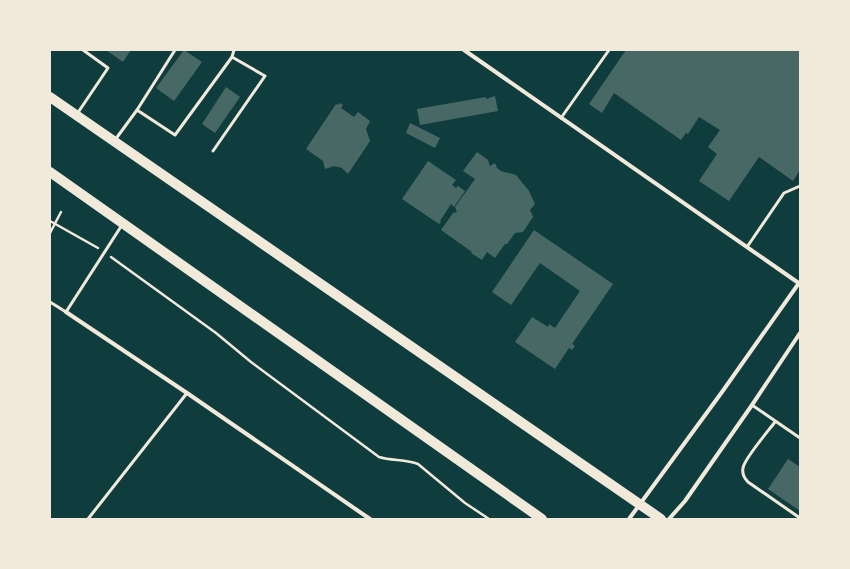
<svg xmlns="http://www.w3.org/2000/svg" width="850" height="569" font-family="Jost,sans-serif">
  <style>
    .building { fill: #486865 }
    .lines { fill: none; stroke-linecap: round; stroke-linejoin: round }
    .path { stroke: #f1e9da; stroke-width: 2.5 }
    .service { stroke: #f1e9da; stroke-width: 3 }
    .minor { stroke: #f1e9da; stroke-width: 4 }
    .primary { stroke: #f1e9da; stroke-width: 10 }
  </style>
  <rect width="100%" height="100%" fill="#0f3d3e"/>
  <g class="building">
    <path d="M 106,50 L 131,50 L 123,62 Z"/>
    <path d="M 184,50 L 202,62 L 174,101 L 156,88 Z"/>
    <path d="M 626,50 L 800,50 L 800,170 L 793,181 L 759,157 L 729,201 L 699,181 L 717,154 L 708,147 L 720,130 L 699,117 L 688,134 L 686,133 L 681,140 L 614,93 L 602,113 L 589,104 Z"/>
    <path d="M 226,87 L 240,97 L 215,133 L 202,124 Z"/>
    <path d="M 495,96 L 498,111 L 420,125 L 417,109 L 486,97 L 486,99 Z"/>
    <path d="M 339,103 L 343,105 L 341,108 L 354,117 L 358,112 L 370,121 L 366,129 L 370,141 L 348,174 L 342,168 L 334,166 L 325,169 L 323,161 L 306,149 L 336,104 L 338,105 Z"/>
    <path d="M 410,123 L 440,138 L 435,148 L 406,133 Z"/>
    <path d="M 477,152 L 488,160 L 490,166 L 495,163 L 497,168 L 501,171 L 516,175 L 529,191 L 535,204 L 530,210 L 533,217 L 523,232 L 515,233 L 507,244 L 505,244 L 495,258 L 487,252 L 482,260 L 471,253 L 472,252 L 441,230 L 453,213 L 457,212 L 455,207 L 475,179 L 463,171 Z"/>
    <path d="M 428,161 L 456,180 L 452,185 L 456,188 L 458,186 L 465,191 L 454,207 L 451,204 L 440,221 L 441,222 L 439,224 L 402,199 Z"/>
    <path d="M 534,230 L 613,284 L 572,344 L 575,346 L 572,350 L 569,348 L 555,369 L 515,342 L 532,317 L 548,327 L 549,324 L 555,328 L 580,291 L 540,263 L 511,305 L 492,292 Z"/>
    <path d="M 788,459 L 800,467 L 800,511 L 768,489 Z"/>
  </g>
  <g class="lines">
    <g class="path">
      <path d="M 50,221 L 98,248"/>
      <path d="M 50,233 L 61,212"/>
      <path d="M 111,257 L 216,333 L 251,362 L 379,457 C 392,461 406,459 418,464 L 465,503 L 489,519"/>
    </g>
    <g class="service">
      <path d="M 232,57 L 234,50"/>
      <path d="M 137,110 L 175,50"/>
      <path d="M 77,114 L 108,68 L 83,50"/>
      <path d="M 561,118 L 609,50"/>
      <path d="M 115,140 L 137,110 L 175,135 L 232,57 L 265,76 L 213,151"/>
      <path d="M 747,247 L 784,193 L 800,186"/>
      <path d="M 50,302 L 66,312 L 122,225"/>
      <path d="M 752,405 L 800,438"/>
      <path d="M 775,422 C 769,430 744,459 743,468 C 742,473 744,478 748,482 L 800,518"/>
      <path d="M 88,519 L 187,393"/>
    </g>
    <g class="minor">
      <path d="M 464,50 L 800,284"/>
      <path d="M 66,312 L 187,393 L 370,519"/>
      <path d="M 629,519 L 722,392 L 799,283"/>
      <path d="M 669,519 L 685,501 L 752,405 L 800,333"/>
    </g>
    <g class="primary">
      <path d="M 50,97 L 661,519"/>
      <path d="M 50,172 L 542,519"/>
    </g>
  </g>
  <rect width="850" height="569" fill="none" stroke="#f1e9da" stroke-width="102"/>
</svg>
